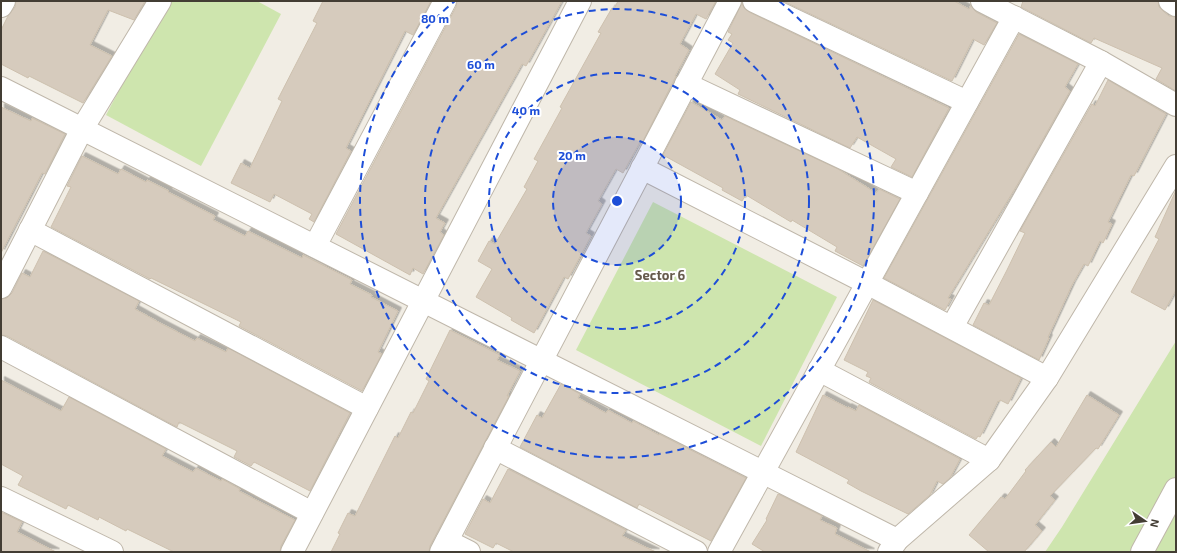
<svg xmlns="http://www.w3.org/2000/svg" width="1177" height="553" font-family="'Exo 2',sans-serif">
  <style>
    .green { fill: #cee5ae }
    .building { fill: #d6cbbd; stroke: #cdc0ae; filter: url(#shadow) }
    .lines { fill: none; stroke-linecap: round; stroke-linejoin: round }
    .minor-casing { stroke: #bfb7aa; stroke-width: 24 }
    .minor { stroke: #fff; stroke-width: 22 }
    .ring { fill: none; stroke: #1d4ed8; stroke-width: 2; stroke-dasharray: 7 5 }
    .labels { text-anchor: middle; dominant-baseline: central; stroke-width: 4; stroke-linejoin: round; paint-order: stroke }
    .neighbourhood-label { font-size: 13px; font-weight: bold; fill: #665a4c; stroke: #fff }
    .centre { fill: #1d4ed8; stroke: #fff; stroke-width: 2 }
    .ring-label { font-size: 12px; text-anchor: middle; font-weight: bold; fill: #1d4ed8; stroke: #fff; stroke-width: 4; stroke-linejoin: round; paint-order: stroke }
  </style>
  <defs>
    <filter id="shadow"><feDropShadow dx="3.5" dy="-3.5" stdDeviation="0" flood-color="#0004"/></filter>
  </defs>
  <rect width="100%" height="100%" fill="#f1ede4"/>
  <g class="green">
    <path d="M 166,1 L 257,1 L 281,14 L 201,166 L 106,115 Z"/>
    <path d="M 653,202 L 837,297 L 761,446 L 576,350 Z"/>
    <path d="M 1176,341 L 1176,552 L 1045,552 L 1062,527 Z"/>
  </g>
  <g class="building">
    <path d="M 16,1 L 145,1 L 134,20 L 108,10 L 90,45 L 112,56 L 83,103 L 29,76 L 28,78 L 1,64 L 1,30 L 8,16 L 15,7 Z"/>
    <path d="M 323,1 L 431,1 L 413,35 L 405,31 L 346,148 L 351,151 L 314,222 L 309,219 L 312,214 L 274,194 L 270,202 L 231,183 L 241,163 L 250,168 L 282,101 L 278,99 L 317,23 L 313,21 Z"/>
    <path d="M 457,1 L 562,1 L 526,66 L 522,64 L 436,218 L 445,223 L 440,232 L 444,235 L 423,274 L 413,268 L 410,275 L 336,234 L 456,7 Z"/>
    <path d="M 618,1 L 716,1 L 706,19 L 696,14 L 680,44 L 689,50 L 675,76 L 676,76 L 642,143 L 640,142 L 623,173 L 616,169 L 598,201 L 602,204 L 586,233 L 591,236 L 568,279 L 564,277 L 534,333 L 511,320 L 512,318 L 476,297 L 492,269 L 478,261 L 489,241 L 495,244 L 527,189 L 524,187 L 538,161 L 534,159 L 562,108 L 560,107 L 601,33 L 598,32 L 612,8 L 614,9 Z"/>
    <path d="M 783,1 L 954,1 L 969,9 L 971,5 L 976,12 L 997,23 L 984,45 L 973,39 L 952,81 Z"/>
    <path d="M 1023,1 L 1158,1 L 1159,7 L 1163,11 L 1169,16 L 1176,17 L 1176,91 L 1156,79 L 1162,68 L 1094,38 L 1091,43 L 1021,7 Z"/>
    <path d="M 742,3 L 744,8 L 749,12 L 949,108 L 912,177 L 891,167 L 896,159 L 857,137 L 850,148 L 738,94 L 740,90 L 715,74 L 733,43 L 728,40 L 732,34 L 728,32 Z"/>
    <path d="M 1019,34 L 1078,64 L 1065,87 L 1070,91 L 1019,182 L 948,298 L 951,299 L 945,310 L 884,278 Z"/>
    <path d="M 1108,80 L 1166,114 L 1134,176 L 1131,175 L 1108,222 L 1112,224 L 1103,243 L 1100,241 L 1088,266 L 1084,264 L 1072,285 L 1048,337 L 1049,338 L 1039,360 L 973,325 L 984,303 L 989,305 L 1007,270 L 1025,233 L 1020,231 L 1092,104 L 1095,106 Z"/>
    <path d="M 691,102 L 722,120 L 725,116 L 838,169 L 876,193 L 879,189 L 900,199 L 863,266 L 835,251 L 837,247 L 792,220 L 791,222 L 746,195 L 742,201 L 722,190 L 723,188 L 663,155 Z"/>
    <path d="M 1,107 L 31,121 L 32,118 L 65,134 L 45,174 L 42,173 L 1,253 Z"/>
    <path d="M 82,156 L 118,174 L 121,169 L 146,182 L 147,180 L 169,191 L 168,192 L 215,216 L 213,220 L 245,236 L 248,231 L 302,258 L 303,255 L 352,280 L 350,284 L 372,295 L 371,297 L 398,311 L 378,352 L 382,354 L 362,391 L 239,326 L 241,322 L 151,278 L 150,279 L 51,227 L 71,187 L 67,186 Z"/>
    <path d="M 1176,190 L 1176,290 L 1165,310 L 1131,292 L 1159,239 L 1155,237 Z"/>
    <path d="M 43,251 L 139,301 L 135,309 L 162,324 L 195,341 L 197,338 L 226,352 L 228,348 L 350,413 L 310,491 L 254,462 L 251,466 L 234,457 L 237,451 L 179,422 L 177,427 L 7,336 L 1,335 L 1,299 L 7,298 L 12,293 L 22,273 L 30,277 Z"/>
    <path d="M 873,300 L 1021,378 L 1008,404 L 1000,400 L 999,402 L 998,401 L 980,437 L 978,436 L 976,439 L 869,382 L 871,378 L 866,376 L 868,372 L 844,360 Z"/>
    <path d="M 450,330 L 500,355 L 497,360 L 520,371 L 507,396 L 509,396 L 430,546 L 429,552 L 331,552 L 340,534 L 338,533 L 348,513 L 355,516 L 395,436 L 398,438 L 411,412 L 413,413 L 429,381 L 426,379 Z"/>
    <path d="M 1,380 L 61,411 L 69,397 L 166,449 L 162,456 L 193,472 L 196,468 L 221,481 L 222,479 L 240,489 L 239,491 L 295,520 L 281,546 L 280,552 L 174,552 L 127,529 L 126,531 L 99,517 L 98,520 L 68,505 L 66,509 L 18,485 L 23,476 L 1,464 Z"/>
    <path d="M 561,384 L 580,394 L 578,398 L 606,413 L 608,410 L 632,423 L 633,421 L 659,435 L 659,434 L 746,478 L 711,541 L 639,504 L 637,508 L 520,447 L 537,415 L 542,418 Z"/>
    <path d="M 823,395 L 848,408 L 848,407 L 856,411 L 859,405 L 960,459 L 950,478 L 943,484 L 937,481 L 930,495 L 908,514 L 861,491 L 847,483 L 849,480 L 796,452 Z"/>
    <path d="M 1087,395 L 1119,415 L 1098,449 L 1096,448 L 1050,496 L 1055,500 L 1035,525 L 1042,531 L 1024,552 L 989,552 L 969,535 L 1001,497 L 1005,499 L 1026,471 L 1025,470 L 1051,442 L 1056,447 Z"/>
    <path d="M 508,469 L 626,530 L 622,536 L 656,552 L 514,552 L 496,543 L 493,548 L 465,534 L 483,499 L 490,503 Z"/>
    <path d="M 778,494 L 822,516 L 820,520 L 837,528 L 835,534 L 871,552 L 765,552 L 752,544 L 767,520 L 766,519 Z"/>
    <path d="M 1,512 L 22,522 L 17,532 L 56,552 L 1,552 Z"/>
  </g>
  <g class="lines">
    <defs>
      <g id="minor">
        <path d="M 754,1 L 967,102"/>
        <path d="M 982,1 L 1101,62 L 1176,105"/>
        <path d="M 1170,1 L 1176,5"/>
        <path d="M 1,6 L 4,1"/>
        <path d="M 686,84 L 917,193"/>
        <path d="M 1,88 L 897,540"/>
        <path d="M 642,168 L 867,283 L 1047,378"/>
        <path d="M 30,230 L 367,408"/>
        <path d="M 315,246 L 445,1"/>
        <path d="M 1,287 L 82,129 L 160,1"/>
        <path d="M 952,327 L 1101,62"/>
        <path d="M 1,347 L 312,513"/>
        <path d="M 819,370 L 989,460"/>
        <path d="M 495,448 L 696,552"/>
        <path d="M 1,498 L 112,552"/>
        <path d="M 447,541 L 469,552"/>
        <path d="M 292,552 L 580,1"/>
        <path d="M 441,552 L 730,1"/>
        <path d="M 719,552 L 1014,17"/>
        <path d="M 889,552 L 897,540 L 989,460 L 1047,378 L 1176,166"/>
        <path d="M 1142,552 L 1176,489"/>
      </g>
    </defs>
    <use href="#minor" class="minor-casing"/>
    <use href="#minor" class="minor"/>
  </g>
  <circle cx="617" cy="201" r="64" fill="#1d4ed8" fill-opacity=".12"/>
  <g class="ring">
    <circle cx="617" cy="201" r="64"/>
    <circle cx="617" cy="201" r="128"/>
    <circle cx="617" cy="201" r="192"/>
    <path d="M779 1A257 257 0 1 1 455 1"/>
  </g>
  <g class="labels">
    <g class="neighbourhood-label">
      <text x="660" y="275">Sector 6</text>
    </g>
  </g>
  <circle cx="617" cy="201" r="6" class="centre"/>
  <g class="ring-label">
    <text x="435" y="23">80 m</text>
    <text x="481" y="69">60 m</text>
    <text x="526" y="115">40 m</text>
    <text x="572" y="160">20 m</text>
  </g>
  <rect width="1177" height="553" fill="none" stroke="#433d34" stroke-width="4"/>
  <g transform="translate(1145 521) rotate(103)" stroke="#ffffff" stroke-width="3" paint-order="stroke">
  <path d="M0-3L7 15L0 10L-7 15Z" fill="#433d34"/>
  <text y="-6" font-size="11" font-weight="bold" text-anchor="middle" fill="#433d34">N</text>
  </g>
</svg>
